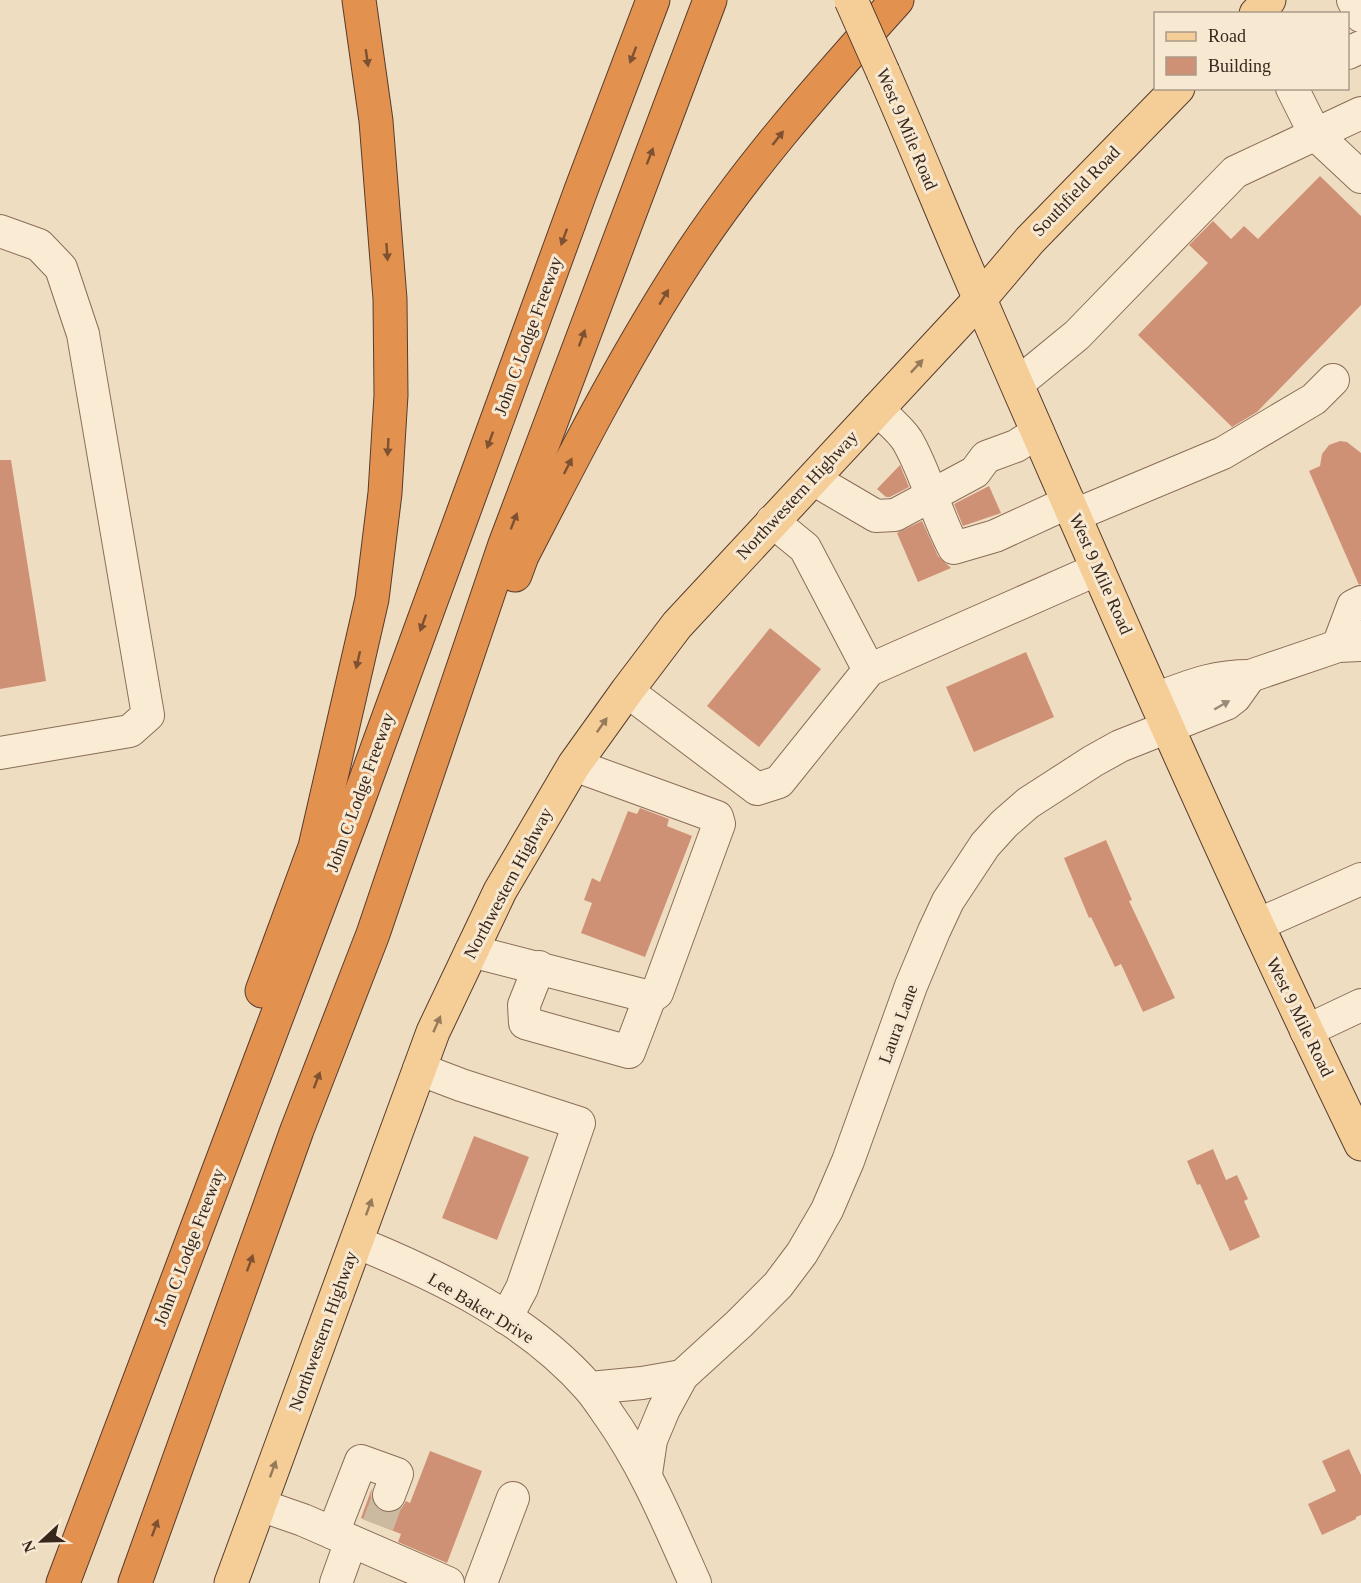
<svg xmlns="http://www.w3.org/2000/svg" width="1361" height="1583" font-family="Georgia,serif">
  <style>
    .building { fill: #cf9176 }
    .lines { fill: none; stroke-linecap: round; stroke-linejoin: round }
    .minor-tunnel { stroke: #cbb9a0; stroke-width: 32; stroke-dasharray: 32 16; stroke-linecap: butt }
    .minor-casing { stroke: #8a6d58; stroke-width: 34 }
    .major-casing { stroke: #573c2d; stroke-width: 35 }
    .highway-casing { stroke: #573c2d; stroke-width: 35 }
    .minor { stroke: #faebd5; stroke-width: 32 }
    .major { stroke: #f4cd97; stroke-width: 33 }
    .highway { stroke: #e2914f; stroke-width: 33 }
    .major-bridge-casing { stroke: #573c2d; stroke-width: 35; stroke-linecap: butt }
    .major-bridge { stroke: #f4cd97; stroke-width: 33 }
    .oneway { fill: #7d5131 }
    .oneway2 { fill: #967a5a }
    .oneway3 { fill: #9a8979 }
    .labels { text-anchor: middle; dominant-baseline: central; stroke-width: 6; stroke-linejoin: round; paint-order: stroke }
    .street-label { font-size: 18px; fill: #39271d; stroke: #f7e8d1 }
  </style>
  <rect width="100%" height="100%" fill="#efddc1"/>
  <g class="building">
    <path d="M 1320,176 L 1361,216 L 1361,305 L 1257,412 L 1232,427 L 1138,335 L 1208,263 L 1189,245 L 1213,221 L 1231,239 L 1244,226 L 1258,239 Z"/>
    <path d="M 1340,441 L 1347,442 L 1361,453 L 1361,584 L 1359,585 L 1309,471 L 1320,466 L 1322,454 L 1329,445 Z"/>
    <path d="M 0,460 L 11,460 L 46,681 L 0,689 Z"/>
    <path d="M 900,465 L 909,487 L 890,497 L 886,497 L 877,489 Z"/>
    <path d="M 989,486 L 1001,513 L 963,526 L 954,504 Z"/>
    <path d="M 922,521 L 938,556 L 951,568 L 918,582 L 897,533 Z"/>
    <path d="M 770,628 L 821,669 L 759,747 L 707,706 Z"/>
    <path d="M 1026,652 L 1054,717 L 974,752 L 946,687 Z"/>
    <path d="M 640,808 L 669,819 L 667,826 L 692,836 L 645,957 L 581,933 L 592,903 L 584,900 L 592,878 L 600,882 L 628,811 L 637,814 Z"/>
    <path d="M 1106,840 L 1132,900 L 1129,901 L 1175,998 L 1143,1012 L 1121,964 L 1115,967 L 1091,917 L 1089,918 L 1064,858 Z"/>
    <path d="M 474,1136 L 529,1157 L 497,1240 L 442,1218 Z"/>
    <path d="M 1213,1149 L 1226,1180 L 1237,1175 L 1248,1199 L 1244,1201 L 1260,1237 L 1230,1251 L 1200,1184 L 1197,1185 L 1187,1161 Z"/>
    <path d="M 1349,1449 L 1361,1475 L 1361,1515 L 1356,1517 L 1356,1519 L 1322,1535 L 1308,1504 L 1336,1491 L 1322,1461 Z"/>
    <path d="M 430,1451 L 482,1471 L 447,1563 L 398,1542 L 401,1534 L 361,1518 L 372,1488 L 371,1497 L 375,1506 L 383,1512 L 392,1513 L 401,1509 L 406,1501 L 410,1503 Z"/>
  </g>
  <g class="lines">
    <path class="minor-tunnel" d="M 378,1525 L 389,1495"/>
    <defs>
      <g id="minor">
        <path d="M 1353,0 L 1361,16"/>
        <path d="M 1348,53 L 1361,47"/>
        <path d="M 1292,88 L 1315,134 L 1361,177"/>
        <path d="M 0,231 L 39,245 L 61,268 L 83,334 L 148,715 L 130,731 L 0,753"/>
        <path d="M 1017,384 L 1077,335 L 1235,172 L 1361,113"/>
        <path d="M 877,409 C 887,419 900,429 907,440 C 927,474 935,513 954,548 L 995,536 L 1069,502"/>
        <path d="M 813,479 L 876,516 L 895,515 L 975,472 L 986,457 L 1016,446 L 1038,432"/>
        <path d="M 1075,515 L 1223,453 L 1314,399 L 1333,380"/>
        <path d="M 772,521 L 805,548 L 869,670"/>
        <path d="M 1338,646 L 1353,606 L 1361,602"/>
        <path d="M 1250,676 L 1338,646 L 1361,645"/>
        <path d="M 627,691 L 757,789 L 779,782 L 869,670 L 1098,569"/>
        <path d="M 1257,925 L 1361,879"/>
        <path d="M 471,951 L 650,997 L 657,993 L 719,824 L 717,817 L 574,765"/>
        <path d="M 539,967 L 524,1005 L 525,1023 L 629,1052 L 650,997"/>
        <path d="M 1306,1031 L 1361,1005"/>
        <path d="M 419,1069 L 461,1085 L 579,1123 L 522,1288 L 506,1318"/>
        <path d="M 356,1242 C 439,1276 529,1319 589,1388 C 596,1396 602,1405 608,1414 C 645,1466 669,1525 695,1583"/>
        <path d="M 590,1388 L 642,1383 L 682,1376"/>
        <path d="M 646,1474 L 651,1440 L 664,1409 L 682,1376 L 739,1324 L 778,1285 L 802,1253 L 827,1210 L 848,1161 L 911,986 L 934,931 L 948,901 L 985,845 L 1004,824 L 1028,803 L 1093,761 L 1120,746 L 1226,704 L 1235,697 L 1250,676 C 1212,676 1190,686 1155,699"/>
        <path d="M 260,1505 L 303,1520 L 448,1583"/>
        <path d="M 333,1533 L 361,1461 L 397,1474 L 389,1495"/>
        <path d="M 336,1583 L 351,1541"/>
        <path d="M 481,1583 L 513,1498"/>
      </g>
      <g id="major">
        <path d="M 1256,14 L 1269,0"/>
        <path d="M 883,72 C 918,151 950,232 985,311 C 1106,590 1228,870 1361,1144"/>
        <path d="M 231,1583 L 433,1032 L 500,891 L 574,765 L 627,691 L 677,625 L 980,299 L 1030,240 L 1178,88"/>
      </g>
      <g id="highway">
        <path d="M 515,575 L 522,556 C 571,461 619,367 676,277 C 739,177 818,88 897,0"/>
        <path d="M 262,991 L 315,847 L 372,599 L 385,493 L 391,395 L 390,299 L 376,121 L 359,0"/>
        <path d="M 63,1583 L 354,812 L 581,190 L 653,0"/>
        <path d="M 135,1583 L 297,1130 L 373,934 L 504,547 L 710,0"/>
      </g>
    </defs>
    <use href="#minor" class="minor-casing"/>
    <use href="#major" class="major-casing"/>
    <use href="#highway" class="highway-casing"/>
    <use href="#minor" class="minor"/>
    <use href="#major" class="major"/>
    <use href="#highway" class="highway"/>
    <defs>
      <path id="major-bridge" d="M 851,0 L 883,72"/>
    </defs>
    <use href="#major-bridge" class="major-bridge-casing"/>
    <use href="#major-bridge" class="major-bridge"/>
  </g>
  <defs><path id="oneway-solid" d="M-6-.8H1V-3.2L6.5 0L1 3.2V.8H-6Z" transform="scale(1.5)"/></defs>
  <g class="oneway">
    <use href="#oneway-solid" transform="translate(633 55) rotate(111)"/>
    <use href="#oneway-solid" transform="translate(367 58) rotate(82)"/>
    <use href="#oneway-solid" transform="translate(778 138) rotate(-52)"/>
    <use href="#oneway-solid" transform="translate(650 156) rotate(-69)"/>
    <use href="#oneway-solid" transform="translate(564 237) rotate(110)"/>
    <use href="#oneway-solid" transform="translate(387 252) rotate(86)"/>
    <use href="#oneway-solid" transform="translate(664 297) rotate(-59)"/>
    <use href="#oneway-solid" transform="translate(582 338) rotate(-70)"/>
    <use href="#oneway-solid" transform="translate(490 440) rotate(110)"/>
    <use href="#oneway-solid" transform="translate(388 447) rotate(93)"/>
    <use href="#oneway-solid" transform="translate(568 466) rotate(-63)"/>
    <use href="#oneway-solid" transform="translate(514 521) rotate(-69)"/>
    <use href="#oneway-solid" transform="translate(423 623) rotate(110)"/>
    <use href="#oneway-solid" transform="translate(358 660) rotate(103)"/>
    <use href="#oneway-solid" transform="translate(317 1080) rotate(-69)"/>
    <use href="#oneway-solid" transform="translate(250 1263) rotate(-70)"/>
    <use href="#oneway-solid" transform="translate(155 1528) rotate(-70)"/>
  </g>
  <g class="oneway2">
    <use href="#oneway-solid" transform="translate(917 366) rotate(-47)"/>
    <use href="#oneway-solid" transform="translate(602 725) rotate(-55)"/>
    <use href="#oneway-solid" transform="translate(437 1024) rotate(-66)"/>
    <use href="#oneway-solid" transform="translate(369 1207) rotate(-70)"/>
    <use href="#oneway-solid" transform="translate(273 1469) rotate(-70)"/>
  </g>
  <use class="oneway3" href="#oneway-solid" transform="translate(1222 705) rotate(-30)"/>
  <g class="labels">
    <g class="street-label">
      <text transform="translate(907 129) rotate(67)">West 9 Mile Road</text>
      <text transform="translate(1076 191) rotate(-46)">Southfield Road</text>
      <text transform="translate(528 336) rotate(-70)">John C Lodge Freeway</text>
      <text transform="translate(797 495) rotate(-47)">Northwestern Highway</text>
      <text transform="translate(1101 574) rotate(66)">West 9 Mile Road</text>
      <text transform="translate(360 792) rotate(-70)">John C Lodge Freeway</text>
      <text transform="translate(508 883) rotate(-62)">Northwestern Highway</text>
      <text transform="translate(1300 1017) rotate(64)">West 9 Mile Road</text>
      <text transform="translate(898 1024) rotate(-70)">Laura Lane</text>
      <text transform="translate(189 1247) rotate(-69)">John C Lodge Freeway</text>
      <text transform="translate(481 1308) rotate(31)">Lee Baker Drive</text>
      <text transform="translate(323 1331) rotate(-70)">Northwestern Highway</text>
    </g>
  </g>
  <rect x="1154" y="12" width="195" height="78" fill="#f7e8d1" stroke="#ab9b89" stroke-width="1.5"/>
  <rect x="1166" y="32" width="30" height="9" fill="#f4cd97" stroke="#ab9b89" stroke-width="1.5"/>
  <text x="1208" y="42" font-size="18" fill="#39271d">Road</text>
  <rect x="1166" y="57" width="30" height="18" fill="#cf9176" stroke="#ab9b89" stroke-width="1.5"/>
  <text x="1208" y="72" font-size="18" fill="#39271d">Building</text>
  <g transform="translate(42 1541) rotate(248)" stroke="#f7e8d1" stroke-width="4.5" paint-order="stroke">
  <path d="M0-4.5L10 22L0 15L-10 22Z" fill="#39271d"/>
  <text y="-9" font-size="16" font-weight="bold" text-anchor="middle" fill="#39271d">N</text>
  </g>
</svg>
